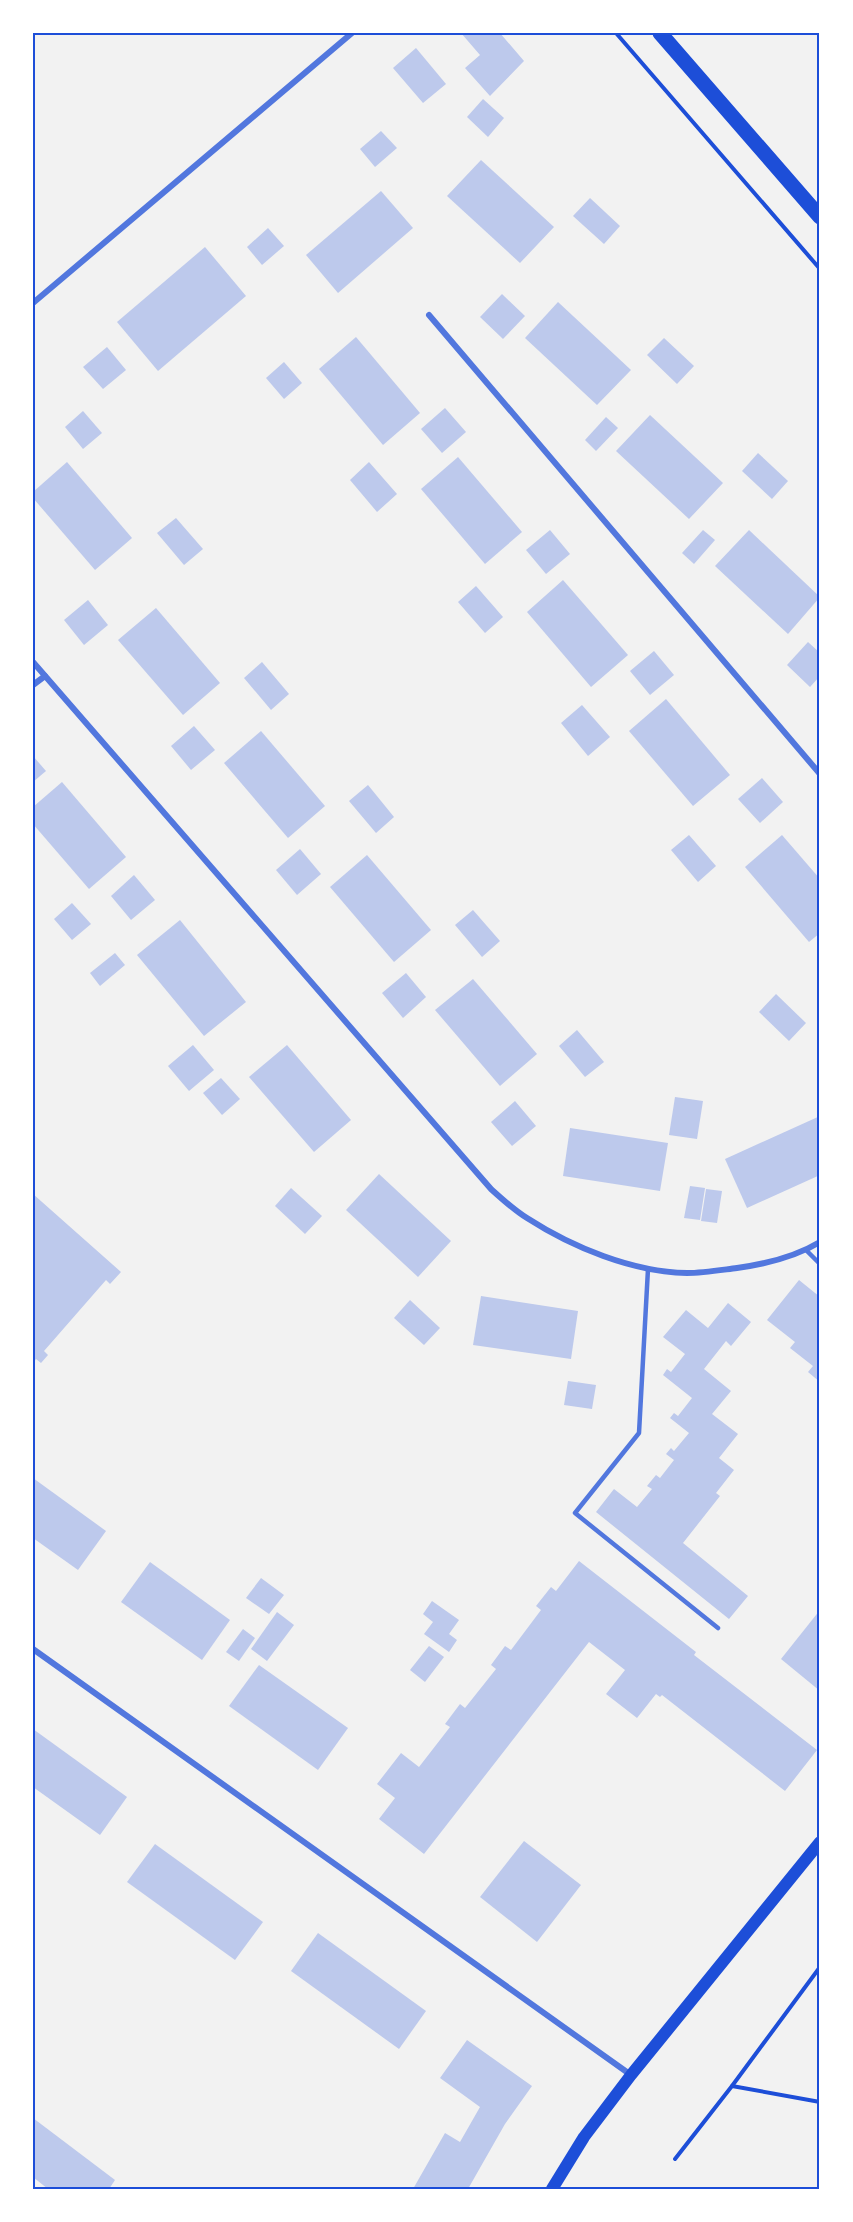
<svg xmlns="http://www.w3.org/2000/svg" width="853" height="2222" font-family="Overpass,sans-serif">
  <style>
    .building { fill: #bdc9ec }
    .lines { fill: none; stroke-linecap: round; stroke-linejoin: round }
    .path { stroke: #1d4ed8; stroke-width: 4 }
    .service { stroke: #5277de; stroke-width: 4.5 }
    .minor { stroke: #5277de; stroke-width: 6 }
    .secondary { stroke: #1d4ed8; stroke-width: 12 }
    .primary { stroke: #1d4ed8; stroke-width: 15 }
    .neatline { fill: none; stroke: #1d4ed8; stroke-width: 2 }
  </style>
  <rect width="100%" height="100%" fill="#f2f2f2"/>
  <g class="building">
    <path d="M 461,33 L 500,33 L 524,61 L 490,96 L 465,68 L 480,55 Z"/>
    <path d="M 416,48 L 446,84 L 423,103 L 393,68 Z"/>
    <path d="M 483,99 L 504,118 L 488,137 L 467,117 Z"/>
    <path d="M 381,131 L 397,148 L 375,167 L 360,149 Z"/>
    <path d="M 481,160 L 554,227 L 520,263 L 447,196 Z"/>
    <path d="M 381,191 L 413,228 L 338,293 L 306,255 Z"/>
    <path d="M 590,198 L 620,226 L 604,244 L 573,216 Z"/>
    <path d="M 268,228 L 284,246 L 262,265 L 247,247 Z"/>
    <path d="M 205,247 L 246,296 L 158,371 L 117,322 Z"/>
    <path d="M 502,294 L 525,316 L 503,339 L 480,317 Z"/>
    <path d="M 558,302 L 631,370 L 597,405 L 525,338 Z"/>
    <path d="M 356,337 L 420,413 L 383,445 L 319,369 Z"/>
    <path d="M 664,338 L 694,366 L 677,384 L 647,355 Z"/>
    <path d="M 107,347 L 126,370 L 103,389 L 83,367 Z"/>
    <path d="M 284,362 L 302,383 L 284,399 L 266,378 Z"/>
    <path d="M 445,408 L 466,432 L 442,453 L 421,429 Z"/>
    <path d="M 83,411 L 102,433 L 83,449 L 65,427 Z"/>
    <path d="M 650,415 L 723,483 L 689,519 L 616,451 Z"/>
    <path d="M 606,417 L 618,428 L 596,451 L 585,440 Z"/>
    <path d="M 758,453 L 788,481 L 772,499 L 742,471 Z"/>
    <path d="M 458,457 L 522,532 L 485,564 L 421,489 Z"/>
    <path d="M 67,462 L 132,538 L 95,570 L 33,498 L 33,492 Z"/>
    <path d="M 369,462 L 397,494 L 377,512 L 350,480 Z"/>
    <path d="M 176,518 L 203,549 L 184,565 L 157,533 Z"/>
    <path d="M 550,530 L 570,554 L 546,574 L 526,550 Z"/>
    <path d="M 703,530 L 715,540 L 694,564 L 682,553 Z"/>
    <path d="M 749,530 L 820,597 L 788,634 L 715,566 Z"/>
    <path d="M 563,580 L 628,655 L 591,687 L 527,612 Z"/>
    <path d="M 476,586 L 503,617 L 485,633 L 458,602 Z"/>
    <path d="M 88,600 L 108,625 L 84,645 L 64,620 Z"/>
    <path d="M 156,608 L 220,683 L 183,715 L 118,640 Z"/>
    <path d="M 808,642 L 820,653 L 820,676 L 810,687 L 787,665 Z"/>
    <path d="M 654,651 L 674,675 L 650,695 L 630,671 Z"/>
    <path d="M 262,662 L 289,694 L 271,710 L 244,678 Z"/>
    <path d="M 666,699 L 730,775 L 693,806 L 629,731 Z"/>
    <path d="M 582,705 L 610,737 L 588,756 L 561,723 Z"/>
    <path d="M 194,726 L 215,750 L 191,770 L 171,746 Z"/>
    <path d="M 261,731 L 325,806 L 288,838 L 224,763 Z"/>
    <path d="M 33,756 L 46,771 L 33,782 Z"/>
    <path d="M 762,778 L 783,802 L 760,823 L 738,799 Z"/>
    <path d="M 62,782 L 126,857 L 89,889 L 33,824 L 33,807 Z"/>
    <path d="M 368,785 L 394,817 L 376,833 L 349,801 Z"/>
    <path d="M 689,835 L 716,866 L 698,882 L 671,850 Z"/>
    <path d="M 782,835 L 820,879 L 820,933 L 809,942 L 745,867 Z"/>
    <path d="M 300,849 L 321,874 L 297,895 L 276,870 Z"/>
    <path d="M 367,855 L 431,930 L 394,962 L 330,887 Z"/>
    <path d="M 134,875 L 155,900 L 131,920 L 111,896 Z"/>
    <path d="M 72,903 L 91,924 L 72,940 L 54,919 Z"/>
    <path d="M 473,910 L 500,941 L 482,957 L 455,925 Z"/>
    <path d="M 180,920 L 246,1002 L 204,1036 L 137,955 Z"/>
    <path d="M 115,953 L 125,965 L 100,986 L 90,973 Z"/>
    <path d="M 406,973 L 426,997 L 403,1018 L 382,993 Z"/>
    <path d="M 473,979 L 537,1054 L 500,1086 L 435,1010 Z"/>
    <path d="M 776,994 L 806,1023 L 789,1041 L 759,1012 Z"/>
    <path d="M 577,1030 L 604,1062 L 585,1077 L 559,1046 Z"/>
    <path d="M 193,1045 L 214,1070 L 189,1091 L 168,1066 Z"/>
    <path d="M 287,1045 L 351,1120 L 314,1152 L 249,1077 Z"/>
    <path d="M 221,1078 L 240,1099 L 222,1115 L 203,1093 Z"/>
    <path d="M 675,1097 L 703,1101 L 697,1139 L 669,1135 Z"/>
    <path d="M 515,1101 L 536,1126 L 512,1146 L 491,1122 Z"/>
    <path d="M 820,1116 L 820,1175 L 747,1208 L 725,1159 Z"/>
    <path d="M 570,1128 L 668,1143 L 660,1191 L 563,1176 Z"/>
    <path d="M 379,1174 L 451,1241 L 418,1277 L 346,1210 Z"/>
    <path d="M 690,1186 L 705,1188 L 700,1220 L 684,1218 Z"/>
    <path d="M 291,1188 L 322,1216 L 305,1234 L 275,1206 Z"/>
    <path d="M 706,1189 L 722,1191 L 717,1223 L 701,1221 Z"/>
    <path d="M 33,1194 L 121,1272 L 110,1284 L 106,1280 L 44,1351 L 48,1355 L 41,1363 L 36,1359 L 33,1363 Z"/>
    <path d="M 799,1280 L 820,1297 L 820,1382 L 808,1372 L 813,1366 L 790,1348 L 795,1342 L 767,1320 Z"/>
    <path d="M 481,1296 L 578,1311 L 571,1359 L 473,1345 Z"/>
    <path d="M 410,1300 L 440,1328 L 424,1345 L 394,1318 Z"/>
    <path d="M 728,1303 L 751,1322 L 731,1346 L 726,1341 L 704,1369 L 731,1391 L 712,1414 L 738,1434 L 719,1458 L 734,1470 L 716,1493 L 720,1496 L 683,1543 L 748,1596 L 729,1619 L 596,1512 L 614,1489 L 637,1507 L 652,1489 L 647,1486 L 656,1475 L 660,1478 L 674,1460 L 666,1454 L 671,1448 L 674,1451 L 689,1433 L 670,1418 L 674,1413 L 678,1416 L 692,1398 L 663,1375 L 667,1369 L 671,1372 L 685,1354 L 663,1337 L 686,1310 L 708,1328 Z"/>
    <path d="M 568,1381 L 596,1385 L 592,1409 L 564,1405 Z"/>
    <path d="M 33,1478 L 106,1531 L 78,1570 L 33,1538 Z"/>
    <path d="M 579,1561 L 696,1652 L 694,1655 L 817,1750 L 785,1791 L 662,1695 L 660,1697 L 656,1694 L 637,1718 L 606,1694 L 625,1670 L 589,1642 L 424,1854 L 379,1819 L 395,1798 L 377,1784 L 401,1753 L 419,1767 L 450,1727 L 445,1724 L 460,1704 L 465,1708 L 496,1669 L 491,1665 L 505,1646 L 511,1650 L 541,1610 L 536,1606 L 551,1587 L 556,1591 Z"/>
    <path d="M 150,1562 L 230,1620 L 202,1660 L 121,1602 Z"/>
    <path d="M 261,1578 L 284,1595 L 269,1614 L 246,1598 Z"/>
    <path d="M 432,1601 L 459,1620 L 449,1634 L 457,1640 L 449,1652 L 424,1634 L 433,1622 L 423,1614 Z"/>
    <path d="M 820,1610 L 820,1691 L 781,1659 Z"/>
    <path d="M 277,1612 L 294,1625 L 267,1661 L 251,1649 Z"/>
    <path d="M 243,1629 L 255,1638 L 239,1661 L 226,1652 Z"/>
    <path d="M 429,1646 L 444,1657 L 425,1682 L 410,1670 Z"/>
    <path d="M 259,1665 L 348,1728 L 318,1770 L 229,1706 Z"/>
    <path d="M 33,1729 L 127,1797 L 100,1835 L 33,1787 Z"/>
    <path d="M 524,1841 L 581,1885 L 537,1942 L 480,1897 Z"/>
    <path d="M 155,1844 L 263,1922 L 235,1960 L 127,1882 Z"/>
    <path d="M 318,1933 L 426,2011 L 399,2049 L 291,1971 Z"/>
    <path d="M 467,2040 L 532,2086 L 505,2124 L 468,2189 L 413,2189 L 445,2133 L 460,2142 L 480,2107 L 440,2078 Z"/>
    <path d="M 33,2118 L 115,2180 L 109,2189 L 48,2189 L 33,2177 Z"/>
  </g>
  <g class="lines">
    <g class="path">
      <path d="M 616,33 L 820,269"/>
      <path d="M 732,2086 L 820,2102"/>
      <path d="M 675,2159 L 732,2086 L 820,1967"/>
    </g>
    <g class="service">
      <path d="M 806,1250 L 820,1264"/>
      <path d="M 648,1269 L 639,1433 L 575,1513 L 718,1628"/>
    </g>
    <g class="minor">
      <path d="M 33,303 L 352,33"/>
      <path d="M 429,315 L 820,774"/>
      <path d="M 33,662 L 491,1189 C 502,1199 514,1210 527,1218 C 572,1247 632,1272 687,1273 C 703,1273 721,1270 737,1268 C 766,1264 795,1257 820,1242"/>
      <path d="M 33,685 L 45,676"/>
      <path d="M 33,1649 L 631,2075"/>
    </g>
    <path class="secondary" d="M 552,2189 L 584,2137 L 631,2075 L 820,1842"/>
    <path class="primary" d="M 660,33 L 820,217"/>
  </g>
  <rect width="853" height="2222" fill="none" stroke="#ffffff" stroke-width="69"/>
  <rect x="34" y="34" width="784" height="2154" class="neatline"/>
</svg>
